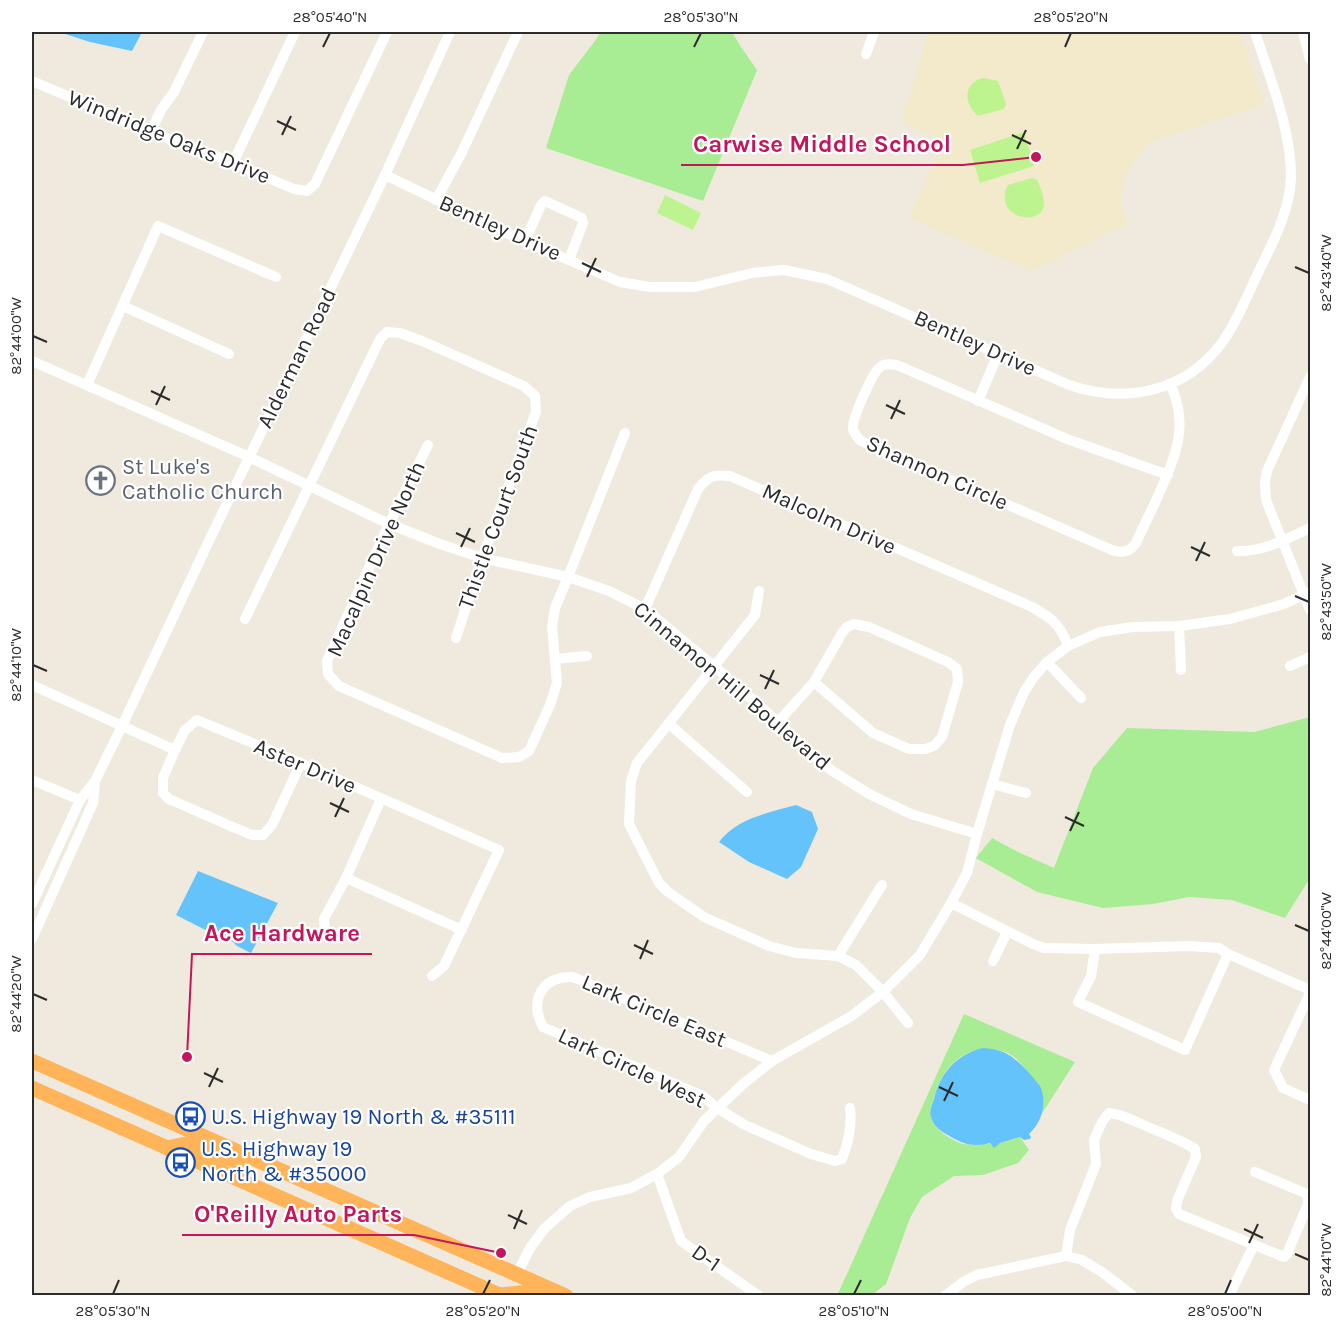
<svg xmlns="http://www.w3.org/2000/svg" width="1342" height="1327" font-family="Karla,sans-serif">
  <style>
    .education { fill: #f2eacb }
    .green { fill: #a8ec94 }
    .pitch { fill: #bef48f }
    .water { fill: #65c3fc }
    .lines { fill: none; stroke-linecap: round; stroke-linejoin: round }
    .minor { stroke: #fff; stroke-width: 10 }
    .highway { stroke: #ffb459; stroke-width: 15 }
    .ticks { fill: none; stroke: #2c2c2c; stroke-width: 2 }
    .labels { text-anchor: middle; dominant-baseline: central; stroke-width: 4.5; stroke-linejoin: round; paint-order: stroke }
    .street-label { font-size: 22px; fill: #2c2c2c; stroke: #fff }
    .worship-label { font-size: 22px; fill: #5b616d; stroke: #fff; text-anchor: start }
    .transit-label { font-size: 22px; fill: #164399; stroke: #fff; text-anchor: start }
    .leader { fill: none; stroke: #c2185b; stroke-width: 2 }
    .callout-dot { fill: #c2185b; stroke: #fff; stroke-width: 2 }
    .callout-label { font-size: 24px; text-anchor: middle; font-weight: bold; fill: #c2185b; stroke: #fff; stroke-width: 4.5; stroke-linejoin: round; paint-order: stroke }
    .neatline { fill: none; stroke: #2c2c2c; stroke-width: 2 }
    .ticks-label { font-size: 15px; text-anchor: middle; fill: #2c2c2c }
  </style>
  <rect width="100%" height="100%" fill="#efeadd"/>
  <path class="education" d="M 929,32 L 1240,32 L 1264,105 L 1167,136 L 1155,141 L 1142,150 L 1124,179 L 1121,197 L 1122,207 L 1127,224 L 1031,271 L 909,218 L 943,139 L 901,123 Z"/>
  <g class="green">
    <path d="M 601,32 L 732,32 L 741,47 L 757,70 L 703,201 L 546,148 L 569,75 L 595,41 Z"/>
    <path d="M 1310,717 L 1310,878 L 1285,918 L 1232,900 L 1189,897 L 1153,904 L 1103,908 L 1037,892 L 976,858 L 992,838 L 1016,851 L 1054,868 L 1093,768 L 1127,728 L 1254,732 Z"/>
    <path d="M 964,1014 L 1075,1062 L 1041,1115 C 1047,1101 1042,1087 1032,1077 C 1024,1068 1017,1056 1005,1052 C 969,1040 942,1065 934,1098 C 932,1104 929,1110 931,1116 C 933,1129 949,1138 960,1143 C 972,1147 985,1142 996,1145 L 1000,1143 L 1020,1137 L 1029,1150 L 1018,1163 L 983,1175 L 954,1176 L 922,1197 L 910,1218 L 886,1284 L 872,1295 L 837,1296 Z"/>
  </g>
  <g class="pitch">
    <path d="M 983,78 L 998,81 L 1006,104 L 1004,109 L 978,116 C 964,104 962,84 983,78 Z"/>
    <path d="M 1024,132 L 1034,166 L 980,183 L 970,150 Z"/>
    <path d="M 1032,178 L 1037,180 C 1040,187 1044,195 1044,203 C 1044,229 991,218 1008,185 Z"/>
    <path d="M 665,195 L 701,213 L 693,230 L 657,213 Z"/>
  </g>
  <g class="water">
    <path d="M 59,32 L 142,32 L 132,51 L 90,42 Z"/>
    <path d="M 796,805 L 812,812 L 818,829 L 801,867 L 787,879 L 749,862 L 719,842 C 737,818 768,813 796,805 Z"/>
    <path d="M 198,871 L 278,903 L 251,953 L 237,946 L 232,941 L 229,942 L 176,915 Z"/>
    <path d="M 983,1048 C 1007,1049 1016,1059 1031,1075 C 1034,1079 1037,1082 1040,1086 C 1048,1102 1042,1122 1029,1134 L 1031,1137 L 1030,1139 L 1024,1140 L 1020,1137 L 1000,1143 L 994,1148 L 990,1143 C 971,1148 961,1143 946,1134 C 939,1130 933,1125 931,1117 C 929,1111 932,1104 934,1099 C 940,1073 957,1054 983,1048 Z"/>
  </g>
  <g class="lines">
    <g class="minor">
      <path d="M 1303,32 L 1310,59"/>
      <path d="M 866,54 L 874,32"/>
      <path d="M 32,81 L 185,146 L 209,153 L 294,189 L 307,191 L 315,184 L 387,32"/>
      <path d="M 151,131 L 161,110 L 174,92 L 203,32"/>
      <path d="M 233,163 L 295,32"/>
      <path d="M 385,175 L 515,237 L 620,282 L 650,287 L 695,287 L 752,273 L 784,270 L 827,279 L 1069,385 C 1125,404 1185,392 1221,344 C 1237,322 1247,296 1259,271 C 1273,242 1290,211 1291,177 C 1291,127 1270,79 1255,32"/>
      <path d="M 436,200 L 462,152 L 518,32"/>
      <path d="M 525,241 L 541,205 L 545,201 L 582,218 L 583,223 L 569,260"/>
      <path d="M 123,306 L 229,354"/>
      <path d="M 32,361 L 249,457 L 389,524 L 440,544 L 482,558 L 568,577 L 609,591 L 645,609 L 714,666 L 778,722 L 805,749 L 831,770 L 869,794 L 911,814 L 977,834"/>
      <path d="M 1310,377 L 1267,471 L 1265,481 L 1266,500 L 1310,610"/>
      <path d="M 87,385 L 158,226 L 276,277"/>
      <path d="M 978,401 L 998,354"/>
      <path d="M 428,445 L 389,524 L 327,661 L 328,674 L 339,686 L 502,758 L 519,757 L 529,751 L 550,705 L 557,683 L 552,627 L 555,608 L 568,577 L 625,433"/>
      <path d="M 1168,475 L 1067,439 L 897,365 C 890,364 884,363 879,368 C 872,374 851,421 853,429 C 854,434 857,437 861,441 L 1112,550 C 1122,554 1130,552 1136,543 C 1143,527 1151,512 1158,496 C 1175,459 1190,424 1170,384"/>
      <path d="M 1237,551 C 1263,552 1287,539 1310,528"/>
      <path d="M 759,591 L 755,615 L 637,763 L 631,781 L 629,824 L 659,883 L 668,892 L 704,917 L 769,946 L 796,953 L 838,956 L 856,965 L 883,992 L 908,1023"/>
      <path d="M 645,609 L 698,489 C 708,476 714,474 730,476 L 1030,606 C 1050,617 1060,623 1068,646"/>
      <path d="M 245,619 L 380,339 L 387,332 L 400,333 L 422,341 L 524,386 L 535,396 L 536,412 L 482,558 L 456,638"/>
      <path d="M 854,624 L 869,627 L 948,662 L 957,669 L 958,682 L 942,737 L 934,746 L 925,749 L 909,749 L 873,733 L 814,682 L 842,633 L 847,627 Z"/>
      <path d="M 1179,626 L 1181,670"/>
      <path d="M 555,659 L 587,656"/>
      <path d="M 1047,662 L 1081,698"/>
      <path d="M 1290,666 L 1310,657"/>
      <path d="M 32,685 L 175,750"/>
      <path d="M 778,722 L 814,682"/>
      <path d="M 669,724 L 747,792"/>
      <path d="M 301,763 L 272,825 L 263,835 L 252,835 L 235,828 L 169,799 L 163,793 L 163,778 L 175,750 L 185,730 L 197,720 L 301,763 L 499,850 L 444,966 L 432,976"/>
      <path d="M 32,780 L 80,800"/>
      <path d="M 992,784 L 1026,793"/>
      <path d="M 346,878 L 462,930"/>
      <path d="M 951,903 L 1033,944 L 1044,948 L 1095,949 L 1189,946 L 1219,948 L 1228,954 L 1310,990"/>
      <path d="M 32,904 L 80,800 L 95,781 L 122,726 L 207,545 L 385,175 L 450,32"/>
      <path d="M 325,932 L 324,919 L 346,878 L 381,799"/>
      <path d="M 32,939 L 93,803 L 95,781"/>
      <path d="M 1095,949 L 1091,976 L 1078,1002 L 1185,1050 L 1228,954"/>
      <path d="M 838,956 L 882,885"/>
      <path d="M 993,961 L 1007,932"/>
      <path d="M 1310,993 L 1274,1070 L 1283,1088 L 1310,1100"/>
      <path d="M 772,1061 L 573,977 C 542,976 529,1000 543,1027 L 703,1096 L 717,1108 L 745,1125 L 811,1154 L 835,1161 L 842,1159 C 848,1144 852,1125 850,1108"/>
      <path d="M 657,1174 L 681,1241 L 759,1296"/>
      <path d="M 1066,1256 L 1070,1230 L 1096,1164 L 1094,1140 L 1102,1122 L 1109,1113 C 1122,1114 1134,1121 1146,1126 C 1162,1133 1180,1139 1195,1149 L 1196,1157 L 1177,1201 L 1176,1209 L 1179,1214 L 1284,1257 L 1287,1254 L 1308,1204 L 1308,1198 L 1305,1193 L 1255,1172"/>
      <path d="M 517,1274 L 530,1248 L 545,1228 L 570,1206 L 590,1197 L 631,1188 L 657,1174 L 679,1157 L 704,1121 L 743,1084 L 772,1061 L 850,1017 L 883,992 L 920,955 L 951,903 L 967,873 L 977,834 L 1010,725 L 1024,692 L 1034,677 L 1047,662 L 1068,646 L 1100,632 L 1133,627 L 1179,626 L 1230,619 L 1284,604 L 1310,592"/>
      <path d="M 945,1296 L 963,1282 L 977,1275 L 1066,1256 L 1082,1260 L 1102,1272 L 1133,1296"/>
      <path d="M 1229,1296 L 1254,1245"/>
    </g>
    <g class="highway">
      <path d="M 32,1061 L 566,1296"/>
      <path d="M 32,1088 L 502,1296"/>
      <path d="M 167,1148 L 186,1144 L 192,1145 L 238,1162"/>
      <path d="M 500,1295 L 529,1292 L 536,1296"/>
    </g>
  </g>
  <path class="ticks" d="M 323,47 L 330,33M 694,47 L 701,33M 1065,47 L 1071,33M 277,121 L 296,130M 282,135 L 291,116M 1012,135 L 1031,144M 1017,149 L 1026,130M 582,263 L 601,272M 1295,267 L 1309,273M 587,277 L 596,258M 33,336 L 47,342M 151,391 L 170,400M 156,405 L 165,386M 886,405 L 905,414M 891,419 L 900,400M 456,533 L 475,542M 461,547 L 470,528M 1191,547 L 1210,556M 1196,561 L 1205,542M 1295,596 L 1309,602M 33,665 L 47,671M 760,675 L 779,684M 765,689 L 774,670M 330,803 L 349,812M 335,817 L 344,798M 1065,817 L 1084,826M 1070,831 L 1079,812M 1295,925 L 1309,931M 634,945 L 653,954M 640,959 L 648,940M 33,994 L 47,1000M 204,1073 L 223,1082M 209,1087 L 218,1068M 939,1087 L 958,1096M 944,1101 L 953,1082M 508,1215 L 527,1224M 514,1229 L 522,1210M 1244,1229 L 1263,1238M 1249,1243 L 1258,1224M 1295,1254 L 1309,1260M 113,1294 L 119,1280M 483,1294 L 490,1280M 854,1294 L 861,1280M 1225,1294 L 1231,1280"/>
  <defs>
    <symbol id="church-ring" viewBox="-11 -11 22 22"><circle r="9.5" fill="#fff" stroke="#6b7280" stroke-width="1.5"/><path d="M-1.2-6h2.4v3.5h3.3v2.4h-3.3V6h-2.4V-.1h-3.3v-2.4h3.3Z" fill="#6b7280"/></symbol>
    <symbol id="bus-ring" viewBox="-11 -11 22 22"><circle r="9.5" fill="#fff" stroke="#1a4fb4" stroke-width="1.5"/><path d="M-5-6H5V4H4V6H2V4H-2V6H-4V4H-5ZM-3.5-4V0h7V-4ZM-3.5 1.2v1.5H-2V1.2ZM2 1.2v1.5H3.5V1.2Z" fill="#1a4fb4"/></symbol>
  </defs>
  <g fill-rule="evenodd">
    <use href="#church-ring" x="84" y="464" width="33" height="33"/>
    <use href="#bus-ring" x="174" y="1100" width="33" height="33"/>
    <use href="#bus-ring" x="164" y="1146" width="33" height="33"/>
  </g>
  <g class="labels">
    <g class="street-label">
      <text transform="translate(169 137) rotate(22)">Windridge Oaks Drive</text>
      <text transform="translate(500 228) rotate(24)">Bentley Drive</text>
      <text transform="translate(975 343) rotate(24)">Bentley Drive</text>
      <text transform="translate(297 358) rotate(-64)">Alderman Road</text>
      <text transform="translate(937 473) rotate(24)">Shannon Circle</text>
      <text transform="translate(498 517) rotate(-70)">Thistle Court South</text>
      <text transform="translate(829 519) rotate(24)">Malcolm Drive</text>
      <text transform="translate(376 559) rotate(-66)">Macalpin Drive North</text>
      <text transform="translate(732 686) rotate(40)">Cinnamon Hill Boulevard</text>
      <text transform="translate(305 766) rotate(23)">Aster Drive</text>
      <text transform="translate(654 1011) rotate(23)">Lark Circle East</text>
      <text transform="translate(632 1068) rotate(25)">Lark Circle West</text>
      <text transform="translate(706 1258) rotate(35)">D-1</text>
    </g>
    <g class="worship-label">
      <text x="122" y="467">St Luke's<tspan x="122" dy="25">Catholic Church</tspan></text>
    </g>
    <g class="transit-label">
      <text x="211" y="1117">U.S. Highway 19 North &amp; #35111</text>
      <text x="201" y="1149">U.S. Highway 19<tspan x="201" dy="25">North &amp; #35000</tspan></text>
    </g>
  </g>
  <path class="leader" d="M1036 157L963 165H681M187 1057L192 954H372M501 1253L414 1235H182"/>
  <g class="callout-dot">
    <circle cx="1036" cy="157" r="6"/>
    <circle cx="187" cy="1057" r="6"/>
    <circle cx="501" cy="1253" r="6"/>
  </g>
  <g class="callout-label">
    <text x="822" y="152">Carwise Middle School</text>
    <text x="282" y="941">Ace Hardware</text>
    <text x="298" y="1222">O'Reilly Auto Parts</text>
  </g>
  <rect width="1342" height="1327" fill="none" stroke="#ffffff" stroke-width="66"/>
  <rect x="33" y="33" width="1276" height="1261" class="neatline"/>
  <g class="ticks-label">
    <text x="330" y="22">28°05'40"N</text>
    <text x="701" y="22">28°05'30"N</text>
    <text x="1071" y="22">28°05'20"N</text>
    <text transform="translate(1326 273) rotate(-90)" y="5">82°43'40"W</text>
    <text transform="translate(16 336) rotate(-90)" y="5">82°44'00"W</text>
    <text transform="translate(1326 602) rotate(-90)" y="5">82°43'50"W</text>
    <text transform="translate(16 665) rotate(-90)" y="5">82°44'10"W</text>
    <text transform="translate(1326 931) rotate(-90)" y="5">82°44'00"W</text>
    <text transform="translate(16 994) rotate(-90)" y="5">82°44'20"W</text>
    <text transform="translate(1326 1260) rotate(-90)" y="5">82°44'10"W</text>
    <text x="113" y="1316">28°05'30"N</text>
    <text x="483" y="1316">28°05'20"N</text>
    <text x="854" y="1316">28°05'10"N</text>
    <text x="1225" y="1316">28°05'00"N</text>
  </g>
</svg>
